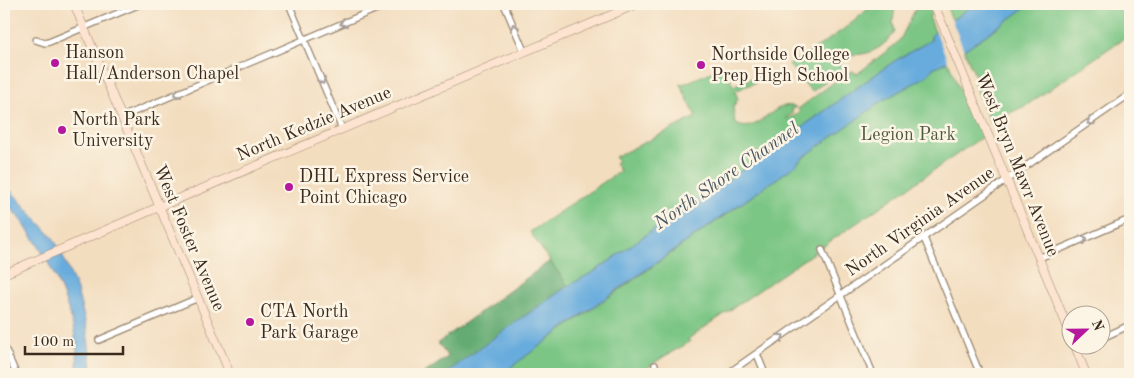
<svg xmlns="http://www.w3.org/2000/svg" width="1134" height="378" font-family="'Old Standard TT',serif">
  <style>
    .green { fill: #7bc685; stroke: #5b7852 }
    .forest { fill: #64ab72; stroke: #506a48 }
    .water { fill: #68acdd; stroke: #526b7e }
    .pier { fill: #f3ddbf }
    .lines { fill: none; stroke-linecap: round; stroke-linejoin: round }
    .street-casing { stroke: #97846e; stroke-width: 8 }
    .secondary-casing { stroke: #97846e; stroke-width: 9 }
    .street { stroke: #fff; stroke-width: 5.5 }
    .secondary { stroke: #fde4d1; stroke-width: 8 }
    .oneway { stroke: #a79f9a }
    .poi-dot { fill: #b5179e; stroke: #fcf5e5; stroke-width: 2 }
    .labels { text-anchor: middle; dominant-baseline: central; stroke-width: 5; stroke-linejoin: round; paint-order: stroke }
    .poi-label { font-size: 18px; fill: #3b2a1e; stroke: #fcf5e5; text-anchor: start }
    .street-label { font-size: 18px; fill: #3b2a1e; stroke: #fcf5e5 }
    .park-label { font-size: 18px; fill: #4e593d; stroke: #fcf5e5 }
    .water-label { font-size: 19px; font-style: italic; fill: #4b5861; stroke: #fcf5e5 }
  </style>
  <rect width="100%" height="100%" fill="#fcf5e5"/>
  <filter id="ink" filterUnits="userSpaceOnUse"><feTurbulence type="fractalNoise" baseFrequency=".02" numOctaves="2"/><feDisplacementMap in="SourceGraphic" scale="10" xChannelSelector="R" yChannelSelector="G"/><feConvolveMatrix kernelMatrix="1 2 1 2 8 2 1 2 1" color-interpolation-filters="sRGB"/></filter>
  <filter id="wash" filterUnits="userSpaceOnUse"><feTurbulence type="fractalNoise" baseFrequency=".0096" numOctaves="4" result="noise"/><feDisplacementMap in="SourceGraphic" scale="20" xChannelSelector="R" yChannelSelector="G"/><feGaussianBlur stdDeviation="1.12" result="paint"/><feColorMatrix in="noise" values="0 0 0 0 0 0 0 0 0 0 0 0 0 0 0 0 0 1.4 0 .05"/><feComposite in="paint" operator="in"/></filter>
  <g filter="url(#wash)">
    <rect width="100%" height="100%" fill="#f3ddbf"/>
    <g class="green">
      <path d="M 873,4 L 894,4 L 895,5 L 893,22 L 895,32 C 887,43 876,52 862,54 C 853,55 847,54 840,61 L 842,68 L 812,92 L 789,65 C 819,46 848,29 873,4 Z"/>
      <path d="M 918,4 L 927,4 L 932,14 L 929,16 L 935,32 L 931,36 L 931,40 L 893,62 L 721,185 L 676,213 L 597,270 L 568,286 L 506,329 L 462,362 L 423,374 L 448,357 L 438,343 L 550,261 L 530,232 L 620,171 L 615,163 L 618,161 L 615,157 L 696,117 L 680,84 L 683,84 L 725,66 L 733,86 L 757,76 L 761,80 L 735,91 L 738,99 L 733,107 L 735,123 C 753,136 769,110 784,106 C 788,105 792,106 796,107 L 791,110 L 793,113 L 786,118 L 787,119 L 792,116 L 793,117 L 800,112 L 798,109 L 845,74 L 853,71 L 857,74 L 896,44 L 901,38 Z"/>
      <path d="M 942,4 L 975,4 L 952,20 L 946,5 L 943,7 Z"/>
      <path d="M 1031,4 L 1130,4 L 1130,34 L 1027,105 L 990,122 L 974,83 L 977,80 L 964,50 Z"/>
      <path d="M 948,61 L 960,91 L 963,90 L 982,137 L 688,339 L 690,342 L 663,357 L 639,374 L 500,374 L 796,165 L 801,159 L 885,99 L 918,81 L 930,73 L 933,68 Z"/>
    </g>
    <path class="forest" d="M 550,261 L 568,286 L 506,329 L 445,374 L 423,374 L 448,357 L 438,343 Z"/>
    <g class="water">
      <path d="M 975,4 L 1031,4 L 948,61 L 933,68 L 930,73 L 918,81 L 885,99 L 801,159 L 796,165 L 586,312 L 503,373 L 500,374 L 445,374 L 506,329 L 568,286 L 597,270 L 676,213 L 721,185 L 893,62 L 931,40 L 931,36 L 935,32 Z"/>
      <path d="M 4,183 L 54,239 L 64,259 L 77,290 L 86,325 L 93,374 L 77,374 C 77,364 78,353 76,343 C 69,292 38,238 4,200 Z"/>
    </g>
    <path class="pier" d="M 951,18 L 965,53 L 949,64 L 935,30 Z"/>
  </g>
  <g filter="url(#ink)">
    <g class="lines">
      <defs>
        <g id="street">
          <path d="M 289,4 L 342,129"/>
          <path d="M 504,4 L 524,51"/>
          <path d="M 36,40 L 45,43 L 49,42 L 140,4"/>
          <path d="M 122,117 L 388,4"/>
          <path d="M 924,238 L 980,374"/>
          <path d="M 822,250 L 873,374"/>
          <path d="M 1039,258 L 1130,219"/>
          <path d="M 1102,338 L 1130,325"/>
          <path d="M 99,340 L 198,298"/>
          <path d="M 4,346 L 16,374"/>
          <path d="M 757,354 L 765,374"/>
          <path d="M 655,365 L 658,374"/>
          <path d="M 727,374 L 1130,94"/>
        </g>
        <g id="secondary">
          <path d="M 74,4 L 230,374"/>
          <path d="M 934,4 L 1072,338"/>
          <path d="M 4,274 L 152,210 L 637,4"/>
          <path d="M 1075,346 L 1086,374"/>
        </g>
      </defs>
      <use href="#street" class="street-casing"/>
      <use href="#secondary" class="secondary-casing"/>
      <use href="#street" class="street"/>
      <use href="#secondary" class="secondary"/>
    </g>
    <defs><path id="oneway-chevron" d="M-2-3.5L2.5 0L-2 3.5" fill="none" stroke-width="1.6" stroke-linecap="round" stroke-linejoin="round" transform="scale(1.25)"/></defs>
    <g class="oneway">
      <use href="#oneway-chevron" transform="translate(343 23) rotate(157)"/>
      <use href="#oneway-chevron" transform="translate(514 27) rotate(-113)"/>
      <use href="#oneway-chevron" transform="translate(322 81) rotate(67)"/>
      <use href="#oneway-chevron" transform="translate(177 94) rotate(157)"/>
      <use href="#oneway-chevron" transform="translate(1090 122) rotate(145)"/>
      <use href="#oneway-chevron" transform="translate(1084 239) rotate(-23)"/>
      <use href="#oneway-chevron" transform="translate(781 337) rotate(-35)"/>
    </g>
  </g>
  <g class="poi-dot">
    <circle cx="55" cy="63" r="5"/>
    <circle cx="701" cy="65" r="5"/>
    <circle cx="62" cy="130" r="5"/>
    <circle cx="289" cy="187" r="5"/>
    <circle cx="250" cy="322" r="5"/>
  </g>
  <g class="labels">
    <g class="poi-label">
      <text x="65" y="53">Hanson<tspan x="65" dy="21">Hall/Anderson Chapel</tspan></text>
      <text x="711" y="55">Northside College<tspan x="711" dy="21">Prep High School</tspan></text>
      <text x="72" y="120">North Park<tspan x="72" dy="21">University</tspan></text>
      <text x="299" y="177">DHL Express Service<tspan x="299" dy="21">Point Chicago</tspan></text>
      <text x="260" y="312">CTA North<tspan x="260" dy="21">Park Garage</tspan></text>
    </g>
    <g class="street-label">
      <text transform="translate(314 124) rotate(-23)">North Kedzie Avenue</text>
      <text transform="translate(1017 165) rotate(68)">West Bryn Mawr Avenue</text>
      <text transform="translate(920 222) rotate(-35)">North Virginia Avenue</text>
      <text transform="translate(189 238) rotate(67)">West Foster Avenue</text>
    </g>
    <g class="park-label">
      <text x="908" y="135">Legion Park</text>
    </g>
    <g class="water-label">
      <text transform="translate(727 177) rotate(-35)">North Shore Channel</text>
    </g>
  </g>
  <rect width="1134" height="378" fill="none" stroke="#fcf5e5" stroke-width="20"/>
  <g transform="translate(1086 330) rotate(68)"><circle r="24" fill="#fcf5e5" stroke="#afa495"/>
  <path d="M0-4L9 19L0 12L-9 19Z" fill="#b5179e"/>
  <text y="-8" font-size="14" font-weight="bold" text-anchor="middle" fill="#3b2a1e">N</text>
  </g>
  <path d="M25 346v8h98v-8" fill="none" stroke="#3b2a1e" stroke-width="2.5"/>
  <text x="32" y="346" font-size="15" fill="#3b2a1e" stroke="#fcf5e5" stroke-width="4" paint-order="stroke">100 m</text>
</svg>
